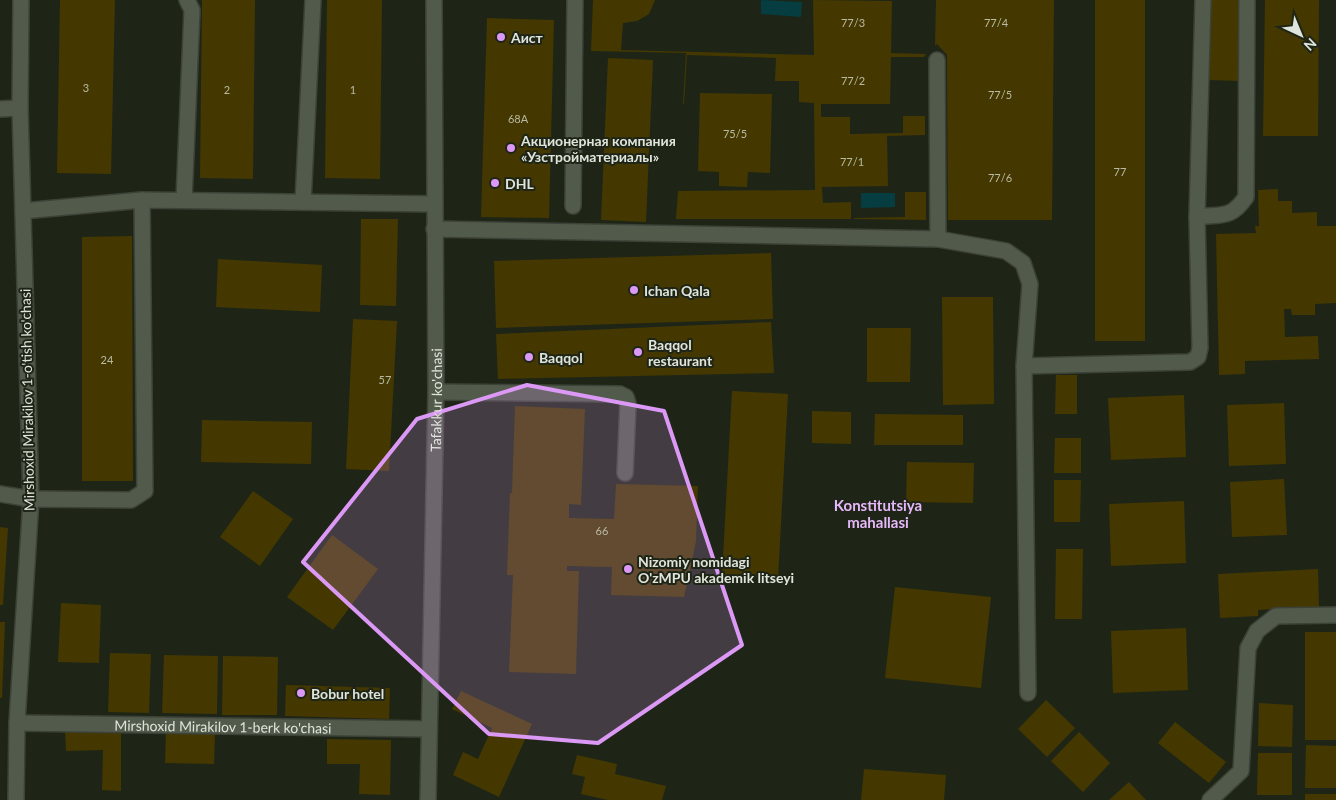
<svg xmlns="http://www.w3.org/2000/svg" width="1336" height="800" font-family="Lato,sans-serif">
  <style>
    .water { fill: #053d40 }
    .building { fill: #443800 }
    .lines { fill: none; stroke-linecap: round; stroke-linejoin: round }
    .lane-casing { stroke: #3c4237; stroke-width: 18 }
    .street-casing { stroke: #3c4237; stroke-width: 18 }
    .lane { stroke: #525b4b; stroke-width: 15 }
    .street { stroke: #525b4b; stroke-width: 15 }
    .marked { fill: #db99f5; fill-opacity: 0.2; stroke: #db99f5; stroke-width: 4; stroke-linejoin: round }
    .poi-dot { fill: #db99f5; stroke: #1e2517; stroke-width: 2 }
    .labels { text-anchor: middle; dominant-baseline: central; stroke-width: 4; stroke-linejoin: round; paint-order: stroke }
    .number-label { font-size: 11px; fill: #b9baa4 }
    .poi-label { font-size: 14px; font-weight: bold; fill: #e0e5db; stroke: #1e2517; text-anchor: start }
    .street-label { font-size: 14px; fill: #e0e5db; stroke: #1e2517 }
    .neighbourhood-label { font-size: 15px; font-weight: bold; fill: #e6b8f9; stroke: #1e2517 }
  </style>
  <rect width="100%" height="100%" fill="#1e2517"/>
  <g class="water">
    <path d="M 761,0 L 802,2 L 801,17 L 761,14 Z"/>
    <path d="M 861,193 L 895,193 L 895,207 L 861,208 Z"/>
  </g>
  <g class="building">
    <path d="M 60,0 L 115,0 L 111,174 L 57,173 Z"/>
    <path d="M 202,0 L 255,0 L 253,179 L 200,178 Z"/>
    <path d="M 327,0 L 382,0 L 380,179 L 325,178 Z"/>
    <path d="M 593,0 L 655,0 L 649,14 L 637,21 L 623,23 L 621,50 L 814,55 L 813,0 L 892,1 L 891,53 L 926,54 L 924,57 L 891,57 L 890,104 L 821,104 L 821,117 L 850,117 L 850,134 L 903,133 L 903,116 L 925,116 L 925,135 L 887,136 L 888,186 L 822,187 L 823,203 L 851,202 L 851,219 L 676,219 L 678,191 L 815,190 L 814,103 L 799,102 L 799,81 L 775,81 L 776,58 L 687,55 L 684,104 L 683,104 L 686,53 L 591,51 Z"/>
    <path d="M 936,0 L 1054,0 L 1052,220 L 948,220 L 947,55 L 937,44 L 935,46 Z"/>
    <rect x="1095" y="0" width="50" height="341"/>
    <path d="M 1209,0 L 1243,0 L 1242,81 L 1208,80 Z"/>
    <path d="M 1265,0 L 1319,0 L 1318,136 L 1263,136 Z"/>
    <path d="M 487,18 L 554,20 L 549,218 L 481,217 Z"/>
    <path d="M 608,58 L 653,60 L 646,222 L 601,220 Z"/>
    <path d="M 700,93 L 772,94 L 770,173 L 748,172 L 747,187 L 719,186 L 719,172 L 698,171 Z"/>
    <path d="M 1278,189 L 1278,201 L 1292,201 L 1292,213 L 1317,212 L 1317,226 L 1336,226 L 1336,303 L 1315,304 L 1315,315 L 1292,315 L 1291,309 L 1284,309 L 1285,337 L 1318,336 L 1319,359 L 1245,361 L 1245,374 L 1219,375 L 1216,234 L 1256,233 L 1255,226 L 1259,226 L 1258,190 Z"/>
    <path d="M 905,192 L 926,192 L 926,220 L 854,219 L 854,218 L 905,217 Z"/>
    <path d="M 361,219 L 398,219 L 396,306 L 360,305 Z"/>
    <path d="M 132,236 L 133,481 L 82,481 L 82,237 Z"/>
    <path d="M 771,253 L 773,319 L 496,328 L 494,261 Z"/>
    <path d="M 218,259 L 322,265 L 320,312 L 216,307 Z"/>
    <path d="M 942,297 L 993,297 L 994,404 L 943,405 Z"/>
    <path d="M 353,319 L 397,321 L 389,471 L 346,469 Z"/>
    <path d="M 771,322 L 774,373 L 498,379 L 496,334 Z"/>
    <path d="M 867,328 L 911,328 L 910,382 L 867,382 Z"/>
    <path d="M 1056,375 L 1077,375 L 1077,414 L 1055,414 Z"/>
    <path d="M 732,391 L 788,394 L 778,579 L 722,576 Z"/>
    <path d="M 1184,395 L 1186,457 L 1111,460 L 1108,398 Z"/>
    <path d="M 1284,403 L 1286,464 L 1229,466 L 1227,405 Z"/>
    <path d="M 515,406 L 585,409 L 581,505 L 569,504 L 569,518 L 614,519 L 616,484 L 698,486 L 696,541 L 684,597 L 611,595 L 612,567 L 567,566 L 567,571 L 579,571 L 576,674 L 509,672 L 513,575 L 507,575 L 510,493 L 512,493 Z"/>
    <path d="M 812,411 L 851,412 L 851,444 L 812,443 Z"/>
    <path d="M 875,414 L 963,415 L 963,445 L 874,445 Z"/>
    <path d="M 202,420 L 312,422 L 311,464 L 201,462 Z"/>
    <path d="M 1055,438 L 1081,438 L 1081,473 L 1054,473 Z"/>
    <path d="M 907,462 L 974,463 L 973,503 L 906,502 Z"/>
    <path d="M 1284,479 L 1287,535 L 1232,537 L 1230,482 Z"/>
    <path d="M 1054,480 L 1081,480 L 1080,522 L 1054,522 Z"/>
    <path d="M 253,491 L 293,519 L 260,566 L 220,537 Z"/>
    <path d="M 1184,501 L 1186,563 L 1111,566 L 1109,504 Z"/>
    <path d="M 0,527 L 8,528 L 3,605 L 0,605 Z"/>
    <path d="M 332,535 L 378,569 L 333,630 L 287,597 Z"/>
    <path d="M 1056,549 L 1083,549 L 1082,619 L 1055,619 Z"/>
    <path d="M 1318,569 L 1319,607 L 1258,610 L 1258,616 L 1220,618 L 1218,574 Z"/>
    <path d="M 895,587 L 991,597 L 981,688 L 885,678 Z"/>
    <path d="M 61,603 L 101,605 L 99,663 L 58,662 Z"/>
    <path d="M 0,622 L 5,622 L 2,698 L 0,698 Z"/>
    <path d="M 1186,628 L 1188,690 L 1113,693 L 1111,631 Z"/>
    <rect x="1305" y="632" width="31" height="108"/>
    <path d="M 110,653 L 151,654 L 149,713 L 108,712 Z"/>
    <path d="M 164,655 L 218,656 L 217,714 L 162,713 Z"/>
    <path d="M 223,656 L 278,657 L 277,715 L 222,715 Z"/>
    <path d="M 286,685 L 390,688 L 389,719 L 285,716 Z"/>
    <path d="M 461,691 L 532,724 L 499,797 L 453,775 L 463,752 L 478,759 L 492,728 L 452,709 Z"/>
    <path d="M 1046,700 L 1075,728 L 1047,757 L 1018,729 Z"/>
    <path d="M 1259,703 L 1293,705 L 1292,747 L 1258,746 Z"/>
    <path d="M 1175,722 L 1226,762 L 1209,783 L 1158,743 Z"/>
    <path d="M 65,730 L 121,730 L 121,791 L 102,790 L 103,750 L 66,751 Z"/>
    <path d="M 166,731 L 215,732 L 214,764 L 165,763 Z"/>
    <path d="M 1079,732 L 1110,763 L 1083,792 L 1051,761 Z"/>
    <path d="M 327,739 L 391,740 L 390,795 L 359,794 L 360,764 L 327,764 Z"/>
    <path d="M 1306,745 L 1336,746 L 1336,788 L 1305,788 Z"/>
    <path d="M 1258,753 L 1292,753 L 1292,795 L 1257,795 Z"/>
    <path d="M 577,755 L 617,764 L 615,774 L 666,786 L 662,800 L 608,800 L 581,794 L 585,777 L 572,774 Z"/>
    <path d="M 864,769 L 946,775 L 944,800 L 861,800 Z"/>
    <path d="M 1129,782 L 1146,800 L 1109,800 Z"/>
    <rect x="1305" y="794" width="31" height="6"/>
  </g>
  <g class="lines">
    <defs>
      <g id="lane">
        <path d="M 937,60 L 938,239"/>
        <path d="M 0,109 L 20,108"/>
        <path d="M 184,200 L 192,10 L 187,0"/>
        <path d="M 303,202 L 313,0"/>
        <path d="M 573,206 L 575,0"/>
        <path d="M 23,211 L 142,200 L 434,204"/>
        <path d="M 1197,217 C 1222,214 1231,219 1246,197 L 1247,0"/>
        <path d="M 1024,366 L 1190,362 L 1198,357 L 1200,348 L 1197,217 L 1203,0"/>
        <path d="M 436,392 L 620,394 L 626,397 L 628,403 L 625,473"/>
        <path d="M 31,499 L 131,500 L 145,491 L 142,200"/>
      </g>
      <g id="street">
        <path d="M 434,229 L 938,239 L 1006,251 L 1023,263 L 1030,284 L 1024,366 L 1028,693"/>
        <path d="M 0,494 L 31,499"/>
        <path id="s1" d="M 17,723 L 429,729"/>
        <path d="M 16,800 L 17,723 L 31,499 L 20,108 L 21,0"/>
        <path id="s2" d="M 428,800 L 436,392 L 434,0"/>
        <path d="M 1210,800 L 1241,771 L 1248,648 L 1257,631 L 1276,616 L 1336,615"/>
      </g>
    </defs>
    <use href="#lane" class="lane-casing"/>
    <use href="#street" class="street-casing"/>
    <use href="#lane" class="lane"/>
    <use href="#street" class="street"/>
  </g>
  <path class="marked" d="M 527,385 L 664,411 L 742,645 L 598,743 L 489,734 L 303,562 L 417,419 Z"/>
  <g class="poi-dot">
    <circle cx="501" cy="37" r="5"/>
    <circle cx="511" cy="148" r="5"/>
    <circle cx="495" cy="183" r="5"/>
    <circle cx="634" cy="290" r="5"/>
    <circle cx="638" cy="352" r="5"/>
    <circle cx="529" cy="357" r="5"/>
    <circle cx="628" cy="569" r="5"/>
    <circle cx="301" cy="693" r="5"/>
  </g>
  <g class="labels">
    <g class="number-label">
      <text x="853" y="22">77/3</text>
      <text x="996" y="22">77/4</text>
      <text x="853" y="80">77/2</text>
      <text x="86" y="87">3</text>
      <text x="227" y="89">2</text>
      <text x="353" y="89">1</text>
      <text x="1000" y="94">77/5</text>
      <text x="518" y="118">68A</text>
      <text x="735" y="133">75/5</text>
      <text x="852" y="161">77/1</text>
      <text x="1120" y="171">77</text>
      <text x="1000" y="177">77/6</text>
      <text x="107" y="359">24</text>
      <text x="385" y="379">57</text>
      <text x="602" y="530">66</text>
    </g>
    <g class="poi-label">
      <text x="511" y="37">Аист</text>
      <text x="521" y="140">Акционерная компания<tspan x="521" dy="16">«Узстройматериалы»</tspan></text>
      <text x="505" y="183">DHL</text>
      <text x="644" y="290">Ichan Qala</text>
      <text x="648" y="344">Baqqol<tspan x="648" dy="16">restaurant</tspan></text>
      <text x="539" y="357">Baqqol</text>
      <text x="638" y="561">Nizomiy nomidagi<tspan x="638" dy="16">O'zMPU akademik litseyi</tspan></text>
      <text x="311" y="693">Bobur hotel</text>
    </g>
    <g class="street-label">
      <text transform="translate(27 400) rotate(-91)">Mirshoxid Mirakilov 1-o'tish ko'chasi</text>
      <text stroke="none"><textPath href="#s2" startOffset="400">Tafakkur ko'chasi</textPath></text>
      <text stroke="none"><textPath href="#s1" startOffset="206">Mirshoxid Mirakilov 1-berk ko'chasi</textPath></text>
    </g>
    <g class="neighbourhood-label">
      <text x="878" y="505">Konstitutsiya<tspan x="878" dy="17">mahallasi</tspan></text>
    </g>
  </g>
  <g transform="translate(1301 35) rotate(136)" stroke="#1e2517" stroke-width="4" paint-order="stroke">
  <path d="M0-4L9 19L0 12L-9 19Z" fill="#e0e5db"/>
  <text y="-8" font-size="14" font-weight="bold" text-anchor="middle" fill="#e0e5db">N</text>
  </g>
</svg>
